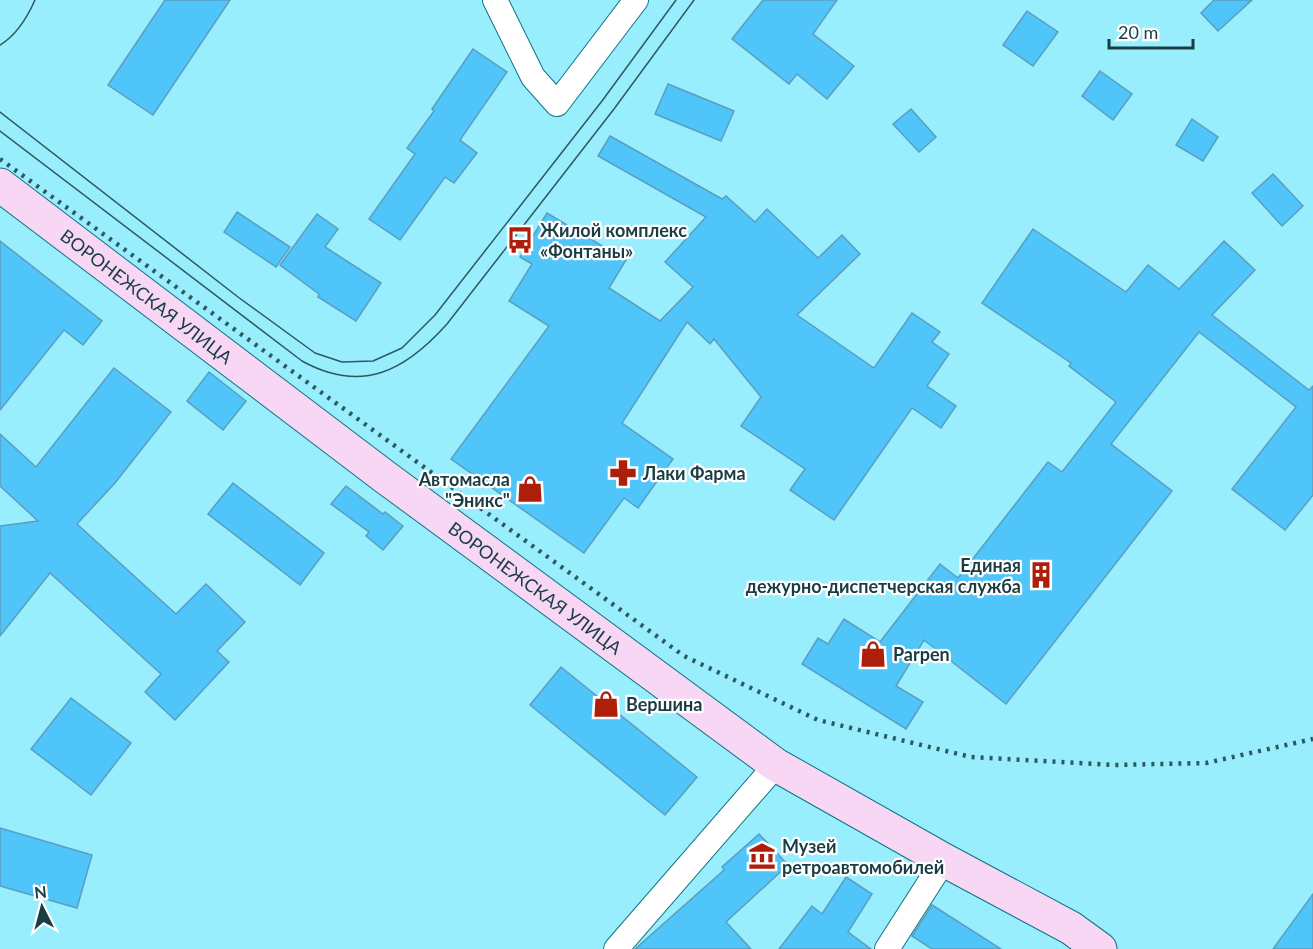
<svg xmlns="http://www.w3.org/2000/svg" width="1313" height="949" font-family="Lato,sans-serif">
  <style>
    .building { fill: #4fc5fa; stroke: #5a9ec0; stroke-width: 1.5 }
    .lines { fill: none; stroke-linecap: round; stroke-linejoin: round }
    .street-casing { stroke: #107382; stroke-width: 26 }
    .secondary-casing { stroke: #107382; stroke-width: 35 }
    .street { stroke: #fff; stroke-width: 24 }
    .secondary { stroke: #f7d7f4; stroke-width: 33 }
    .tram { stroke: #2d5960; stroke-width: 1.5 }
    .rail { stroke: #2d5960; stroke-width: 4.5; stroke-dasharray: 3 6; stroke-linecap: butt }
    .labels { text-anchor: middle; dominant-baseline: central; stroke-width: 4.5; stroke-linejoin: round; paint-order: stroke }
    .poi-label { font-size: 18px; font-weight: bold; fill: #193d43; stroke: #fff; text-anchor: start }
    .street-label { font-size: 18px; fill: #193d43; stroke: #fff }
  </style>
  <rect width="100%" height="100%" fill="#99eefe"/>
  <g class="building">
    <path d="M 165,0 L 230,0 L 153,115 L 108,85 Z"/>
    <path d="M 763,0 L 837,0 L 813,34 L 854,66 L 827,99 L 797,74 L 789,84 L 732,39 Z"/>
    <path d="M 1214,0 L 1252,0 L 1218,31 L 1201,13 Z"/>
    <path d="M 1027,11 L 1058,32 L 1033,66 L 1003,45 Z"/>
    <path d="M 473,49 L 507,72 L 460,140 L 477,153 L 454,183 L 445,177 L 400,240 L 369,219 L 415,154 L 407,148 L 434,111 L 432,109 Z"/>
    <path d="M 1100,71 L 1132,94 L 1113,120 L 1082,96 Z"/>
    <path d="M 668,84 L 734,111 L 721,141 L 655,114 Z"/>
    <path d="M 911,109 L 936,137 L 919,152 L 893,124 Z"/>
    <path d="M 1192,119 L 1218,137 L 1203,161 L 1176,145 Z"/>
    <path d="M 610,136 L 722,199 L 726,196 L 755,222 L 767,209 L 818,258 L 842,235 L 860,254 L 797,315 L 874,368 L 912,313 L 940,332 L 932,342 L 949,354 L 927,386 L 956,406 L 941,428 L 912,408 L 834,520 L 790,490 L 805,469 L 741,426 L 761,397 L 714,339 L 710,344 L 687,322 L 622,423 L 673,459 L 638,508 L 624,498 L 584,553 L 451,459 L 549,326 L 509,301 L 532,264 L 520,257 L 547,213 L 626,260 L 609,288 L 660,321 L 693,287 L 665,262 L 706,217 L 598,156 Z"/>
    <path d="M 1273,174 L 1303,206 L 1282,226 L 1252,193 Z"/>
    <path d="M 237,212 L 290,247 L 276,267 L 224,232 Z"/>
    <path d="M 317,214 L 338,229 L 325,247 L 381,283 L 356,321 L 318,297 L 319,294 L 280,265 Z"/>
    <path d="M 1033,229 L 1126,292 L 1148,265 L 1179,289 L 1224,241 L 1255,270 L 1212,315 L 1309,390 L 1313,386 L 1313,495 L 1285,530 L 1232,489 L 1296,407 L 1199,332 L 1111,444 L 1172,491 L 1006,704 L 924,640 L 896,686 L 923,702 L 906,729 L 802,664 L 818,638 L 828,644 L 844,619 L 880,642 L 940,564 L 958,578 L 1048,462 L 1062,472 L 1116,402 L 1069,366 L 1071,363 L 982,303 Z"/>
    <path d="M 0,241 L 102,321 L 83,345 L 64,330 L 0,410 Z"/>
    <path d="M 114,368 L 171,412 L 115,483 L 77,524 L 176,614 L 206,584 L 245,622 L 217,651 L 229,662 L 175,720 L 145,692 L 161,674 L 50,573 L 0,636 L 0,526 L 38,521 L 0,486 L 0,434 L 36,467 Z"/>
    <path d="M 209,372 L 246,401 L 223,430 L 187,401 Z"/>
    <path d="M 233,483 L 324,553 L 300,585 L 208,514 Z"/>
    <path d="M 346,486 L 383,514 L 385,512 L 403,526 L 383,550 L 366,536 L 369,532 L 331,504 Z"/>
    <path d="M 561,667 L 697,777 L 665,815 L 530,705 Z"/>
    <path d="M 71,698 L 131,743 L 91,795 L 31,749 Z"/>
    <path d="M 0,828 L 92,855 L 77,908 L 0,886 Z"/>
    <path d="M 759,834 L 788,865 L 726,922 L 751,949 L 635,949 L 724,870 L 722,867 Z"/>
    <path d="M 846,877 L 872,894 L 848,932 L 871,949 L 779,949 L 812,906 L 822,914 Z"/>
    <path d="M 1313,894 L 1313,949 L 1273,949 Z"/>
    <path d="M 932,905 L 1001,949 L 932,949 L 912,936 Z"/>
  </g>
  <g class="lines">
    <defs>
      <g id="street">
        <path d="M 495,0 L 533,77 L 557,104 L 636,0"/>
        <path d="M 616,949 L 776,765"/>
        <path d="M 887,949 L 944,860"/>
      </g>
      <g id="secondary">
        <path id="s1" d="M 0,185 L 385,477 L 776,765 L 944,860 L 1071,928 L 1100,949"/>
      </g>
    </defs>
    <use href="#street" class="street-casing"/>
    <use href="#secondary" class="secondary-casing"/>
    <use href="#street" class="street"/>
    <use href="#secondary" class="secondary"/>
    <g class="tram">
      <path d="M 0,45 C 17,35 27,18 35,0"/>
      <path d="M 0,112 L 238,297 L 315,353 L 342,362 L 373,361 L 402,348 L 435,315 L 602,101 L 676,0"/>
      <path d="M 0,131 L 302,361 C 362,394 405,371 447,324 L 614,109 L 694,0"/>
    </g>
    <path class="rail" d="M 0,159 L 684,656 L 818,720 L 971,757 L 1114,765 L 1206,763 L 1313,739"/>
  </g>
  <defs>
    <symbol id="bus-bare" viewBox="-9 -9 18 18"><path d="M-5-6H5V4H4V6H2V4H-2V6H-4V4H-5ZM-3.5-4V0h7V-4ZM-3.5 1.2v1.5H-2V1.2ZM2 1.2v1.5H3.5V1.2Z" fill="#ad1f0a" stroke="#fff" stroke-width="2.5" paint-order="stroke"/></symbol>
    <symbol id="pharmacy-bare" viewBox="-9 -9 18 18"><path d="M-2-6h4v4h4v4h-4v4h-4v-4h-4v-4h4Z" fill="#ad1f0a" stroke="#fff" stroke-width="2.5" paint-order="stroke"/></symbol>
    <symbol id="shop-bare" viewBox="-9 -9 18 18"><path d="M-5-2.5h2.3a2.7 3.5 0 0 1 5.4 0H5L5.5 6h-11ZM-1.5-2.5h3a1.5 2.3 0 0 0-3 0Z" fill="#ad1f0a" stroke="#fff" stroke-width="2.5" paint-order="stroke"/></symbol>
    <symbol id="building-bare" viewBox="-9 -9 18 18"><path d="M-4-6H4V6H1V3H-1V6H-4ZM-2.5-4.3h1.7v1.8h-1.7ZM.8-4.3h1.7v1.8H.8ZM-2.5-1h1.7V.8h-1.7ZM.8-1h1.7V.8H.8Z" fill="#ad1f0a" stroke="#fff" stroke-width="2.5" paint-order="stroke"/></symbol>
    <symbol id="museum-bare" viewBox="-9 -9 18 18"><path d="M0-6L6-3V-2H-6V-3ZM-5-1h2V3h-2ZM-1-1h2V3h-2ZM3-1h2V3H3ZM-6 4H6V6H-6Z" fill="#ad1f0a" stroke="#fff" stroke-width="2.5" paint-order="stroke"/></symbol>
  </defs>
  <g fill-rule="evenodd">
    <use href="#bus-bare" x="501" y="221" width="38" height="38"/>
    <use href="#pharmacy-bare" x="604" y="454" width="38" height="38"/>
    <use href="#shop-bare" x="511" y="470" width="38" height="38"/>
    <use href="#building-bare" x="1022" y="556" width="38" height="38"/>
    <use href="#shop-bare" x="854" y="635" width="38" height="38"/>
    <use href="#shop-bare" x="587" y="685" width="38" height="38"/>
    <use href="#museum-bare" x="743" y="837" width="38" height="38"/>
  </g>
  <g class="labels">
    <g class="poi-label">
      <text x="540" y="230">Жилой комплекс<tspan x="540" dy="21">«Фонтаны»</tspan></text>
      <text x="643" y="473">Лаки Фарма</text>
      <text x="510" y="479" text-anchor="end">Автомасла<tspan x="510" dy="21">"Эникс"</tspan></text>
      <text x="1021" y="565" text-anchor="end">Единая<tspan x="1021" dy="21">дежурно-диспетчерская служба</tspan></text>
      <text x="893" y="654">Parpen</text>
      <text x="626" y="704">Вершина</text>
      <text x="782" y="846">Музей<tspan x="782" dy="21">ретроавтомобилей</tspan></text>
    </g>
    <g class="street-label">
      <text stroke="none"><textPath href="#s1" startOffset="184">ВОРОНЕЖСКАЯ УЛИЦА</textPath></text>
      <text stroke="none"><textPath href="#s1" startOffset="670">ВОРОНЕЖСКАЯ УЛИЦА</textPath></text>
    </g>
  </g>
  <g transform="translate(42 907) rotate(354)" stroke="#ffffff" stroke-width="4.5" paint-order="stroke">
  <path d="M0-4.5L10 22L0 15L-10 22Z" fill="#193d43"/>
  <text y="-9" font-size="16" font-weight="bold" text-anchor="middle" fill="#193d43">N</text>
  </g>
  <path d="M1109 39v9h84v-9" fill="none" stroke="#193d43" stroke-width="3"/>
  <text x="1118" y="39" font-size="18" fill="#193d43" stroke="#ffffff" stroke-width="4.5" paint-order="stroke">20 m</text>
</svg>
